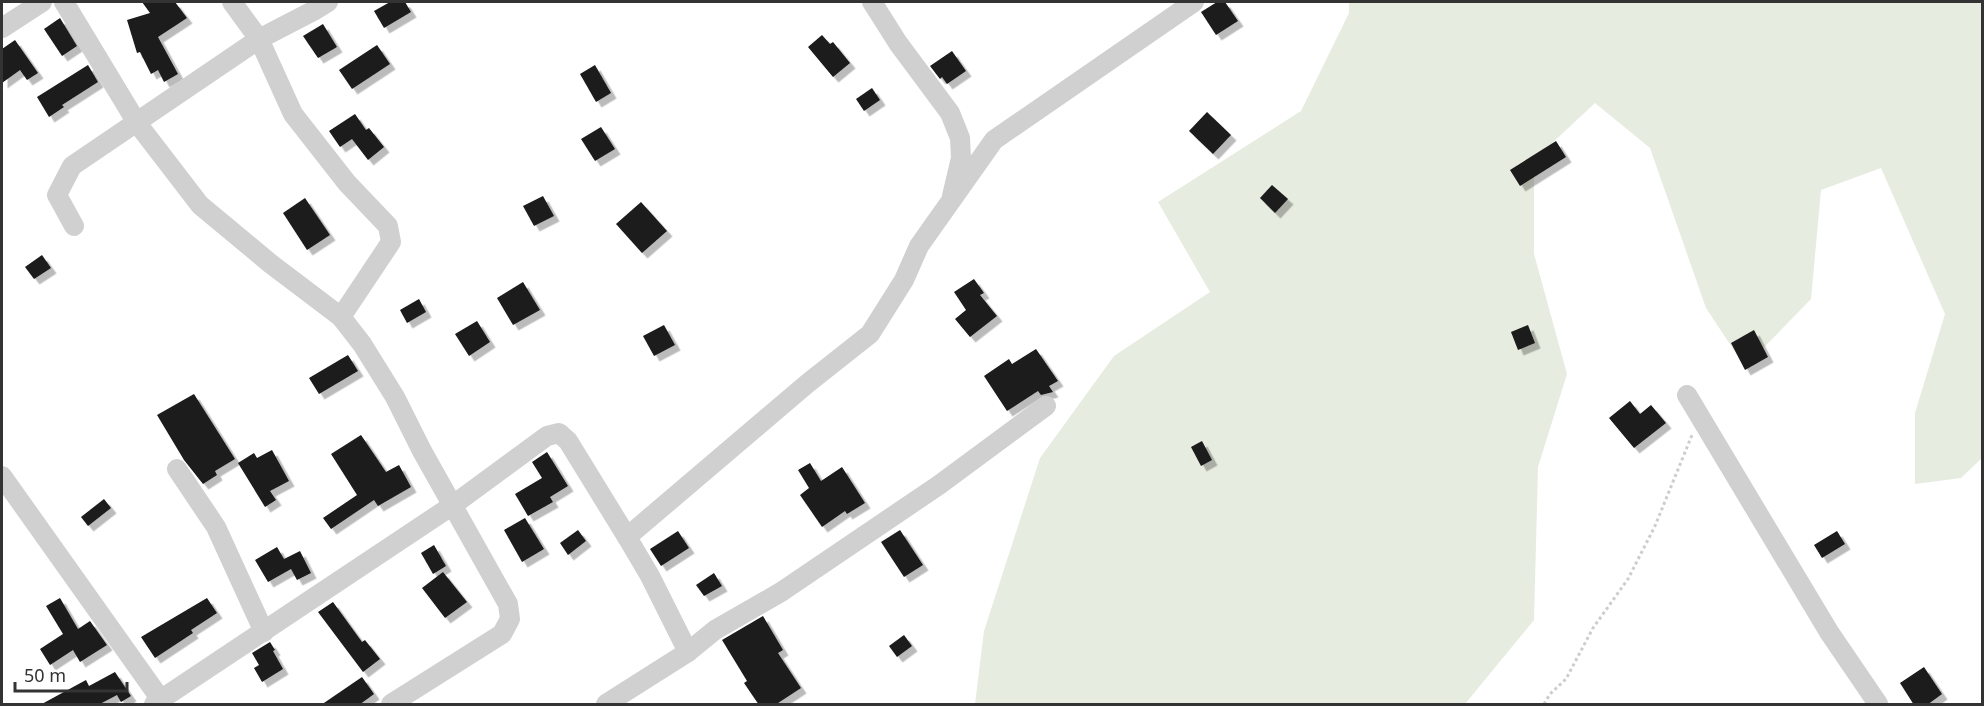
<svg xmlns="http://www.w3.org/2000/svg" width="1984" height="706" font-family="'Noto Sans',sans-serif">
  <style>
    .green { fill: #e6ecdf }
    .building { fill: #1a1a1a; filter: url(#shadow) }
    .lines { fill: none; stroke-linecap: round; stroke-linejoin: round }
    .path { stroke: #cdcdcd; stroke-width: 3; stroke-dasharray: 3 3; stroke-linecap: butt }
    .minor { stroke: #d0d0d0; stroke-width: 20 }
  </style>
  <defs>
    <filter id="shadow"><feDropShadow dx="5.5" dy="5.5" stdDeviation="0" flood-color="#0004"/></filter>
  </defs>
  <rect width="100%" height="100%" fill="#fff"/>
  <path class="green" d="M 1349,2 L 1982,2 L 1982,458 L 1961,478 L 1915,484 L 1915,413 L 1945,314 L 1881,168 L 1821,190 L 1811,299 L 1745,367 L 1706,308 L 1650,148 L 1595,103 L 1534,160 L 1534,254 L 1567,374 L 1538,467 L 1534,620 L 1465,704 L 975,704 L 984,631 L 1040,458 L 1114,356 L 1210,292 L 1158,202 L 1301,111 L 1349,13 Z"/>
  <g class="building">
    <path d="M 142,2 L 175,2 L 187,18 L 158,37 L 178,74 L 164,82 L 158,70 L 151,74 L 140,52 L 137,53 L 127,20 L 150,13 Z"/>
    <path d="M 390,2 L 405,2 L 411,12 L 384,28 L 374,11 Z"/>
    <path d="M 1217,2 L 1225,2 L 1238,21 L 1216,35 L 1201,12 Z"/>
    <path d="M 60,18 L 77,46 L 62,56 L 44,29 Z"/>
    <path d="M 323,24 L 337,47 L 318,58 L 303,36 Z"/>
    <path d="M 822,35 L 830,44 L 833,42 L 850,63 L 833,77 L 808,47 Z"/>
    <path d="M 15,40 L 38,73 L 27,80 L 20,70 L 2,83 L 2,49 Z"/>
    <path d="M 377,45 L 390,64 L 352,89 L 339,70 Z"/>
    <path d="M 952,51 L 966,71 L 947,84 L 942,77 L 940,79 L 930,66 Z"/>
    <path d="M 88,65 L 98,82 L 62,105 L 64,107 L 49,117 L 37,97 Z"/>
    <path d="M 595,65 L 611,93 L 596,102 L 580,74 Z"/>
    <path d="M 872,88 L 880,100 L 864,111 L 856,99 Z"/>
    <path d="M 1207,112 L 1231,135 L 1213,154 L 1189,131 Z"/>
    <path d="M 355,114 L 366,130 L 369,128 L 384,147 L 368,160 L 352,139 L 340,147 L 329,131 Z"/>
    <path d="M 601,127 L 615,149 L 595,161 L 581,139 Z"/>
    <path d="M 1556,141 L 1566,157 L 1520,186 L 1510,170 Z"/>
    <path d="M 1272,185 L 1288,199 L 1275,213 L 1260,198 Z"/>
    <path d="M 543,196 L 554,216 L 534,226 L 523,206 Z"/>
    <path d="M 305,198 L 330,235 L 307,250 L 283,213 Z"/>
    <path d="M 641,202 L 667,231 L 642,253 L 616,224 Z"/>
    <path d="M 42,255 L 51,268 L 34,279 L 25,267 Z"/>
    <path d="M 974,279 L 984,293 L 980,295 L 997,316 L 970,337 L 955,319 L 966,310 L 954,292 Z"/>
    <path d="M 523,282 L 540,310 L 513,325 L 497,298 Z"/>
    <path d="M 419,299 L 426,312 L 407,323 L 400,310 Z"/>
    <path d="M 477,321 L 490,342 L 469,356 L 455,334 Z"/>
    <path d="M 664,325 L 675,345 L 654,356 L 643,336 Z"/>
    <path d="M 1528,325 L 1535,343 L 1518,350 L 1511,332 Z"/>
    <path d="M 1754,330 L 1768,357 L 1745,370 L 1731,343 Z"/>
    <path d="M 1036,349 L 1058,381 L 1049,386 L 1053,392 L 1041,395 L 1038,391 L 1007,411 L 984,376 L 1009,359 L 1012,364 Z"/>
    <path d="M 348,355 L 358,371 L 319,394 L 309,378 Z"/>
    <path d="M 194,394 L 235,459 L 215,471 L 217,475 L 203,484 L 184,460 L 157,415 Z"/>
    <path d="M 1630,401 L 1640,414 L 1651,405 L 1666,423 L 1634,448 L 1609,418 Z"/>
    <path d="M 361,435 L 386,472 L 399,465 L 411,487 L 378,506 L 374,500 L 331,529 L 323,518 L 357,495 L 331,454 Z"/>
    <path d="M 1202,441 L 1212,460 L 1201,466 L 1191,447 Z"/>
    <path d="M 272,450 L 289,481 L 270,491 L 276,500 L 265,507 L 238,463 L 254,453 L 257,458 Z"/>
    <path d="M 547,452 L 568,486 L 550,497 L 553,502 L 528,516 L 515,494 L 542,478 L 532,462 Z"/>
    <path d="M 810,463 L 821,481 L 842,467 L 865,503 L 847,514 L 845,511 L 822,527 L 800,495 L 809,488 L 798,470 Z"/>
    <path d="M 104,499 L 111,508 L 88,526 L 81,517 Z"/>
    <path d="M 525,518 L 544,549 L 522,562 L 504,530 Z"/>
    <path d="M 578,530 L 586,541 L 568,555 L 560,543 Z"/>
    <path d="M 900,530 L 923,565 L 904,577 L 881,542 Z"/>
    <path d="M 678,531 L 689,548 L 661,566 L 650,549 Z"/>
    <path d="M 1837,531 L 1845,544 L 1822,558 L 1814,545 Z"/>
    <path d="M 434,545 L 446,566 L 433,574 L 421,553 Z"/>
    <path d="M 277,547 L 284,559 L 300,551 L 311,573 L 297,580 L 291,569 L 268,582 L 255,560 Z"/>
    <path d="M 443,572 L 467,602 L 445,618 L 422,588 Z"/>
    <path d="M 714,573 L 722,586 L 704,596 L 696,585 Z"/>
    <path d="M 60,598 L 78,629 L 90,621 L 107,645 L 80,662 L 73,650 L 50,665 L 40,649 L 63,634 L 46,606 Z"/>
    <path d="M 207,598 L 217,613 L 191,630 L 193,633 L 155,658 L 141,637 Z"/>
    <path d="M 333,602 L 362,642 L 365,640 L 380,659 L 363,672 L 318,612 Z"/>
    <path d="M 763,616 L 783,650 L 778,653 L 801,688 L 775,705 L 759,705 L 744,683 L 747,681 L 722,640 Z"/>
    <path d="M 904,635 L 912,646 L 897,657 L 889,646 Z"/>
    <path d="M 270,642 L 275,650 L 273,651 L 283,669 L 262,682 L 254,668 L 259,665 L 252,653 Z"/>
    <path d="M 1924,667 L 1942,694 L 1927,705 L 1914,705 L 1900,683 Z"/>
    <path d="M 115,672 L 131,696 L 121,702 L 117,695 L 98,705 L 40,705 L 86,680 L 89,686 Z"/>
    <path d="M 362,677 L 374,694 L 359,705 L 321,705 Z"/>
  </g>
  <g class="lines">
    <path class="path" d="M 1544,704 L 1550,694 L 1566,679 L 1593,628 L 1628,579 L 1655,526 L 1692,435"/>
    <g class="minor">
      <path d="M 64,2 L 137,123 L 200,205 L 271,264 L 341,317 L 362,344 L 395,397 L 422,451 L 508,604 L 510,619 L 502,634 L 391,704"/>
      <path d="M 232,2 L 259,39 L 293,114 L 347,183 L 388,226 L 391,242 L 341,317"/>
      <path d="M 872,2 L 898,43 L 950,113 L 960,138 L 961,158 L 952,196"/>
      <path d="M 2,28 L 42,2"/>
      <path d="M 74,226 L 57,195 L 72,166 L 259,39 L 315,10 L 328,2"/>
      <path d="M 1687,395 L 1829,632 L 1878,704"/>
      <path d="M 177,469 L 216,527 L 264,632"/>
      <path d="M 2,476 L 164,704"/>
      <path d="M 688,652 L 650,576 L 627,537 L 808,383 L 870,334 L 904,280 L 919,246 L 994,140 L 1194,2"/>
      <path d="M 154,704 L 453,505 L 547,436 L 559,433 L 568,441 L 627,537"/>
      <path d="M 606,704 L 688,652 L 715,630 L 781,592 L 939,485 L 1046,406"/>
    </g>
  </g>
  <rect width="1984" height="706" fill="none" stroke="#333333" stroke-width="6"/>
  <path d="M15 682v9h112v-9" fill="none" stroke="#333333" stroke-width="3"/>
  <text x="24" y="682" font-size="18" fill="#333333" stroke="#ffffff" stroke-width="4.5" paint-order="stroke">50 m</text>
</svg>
